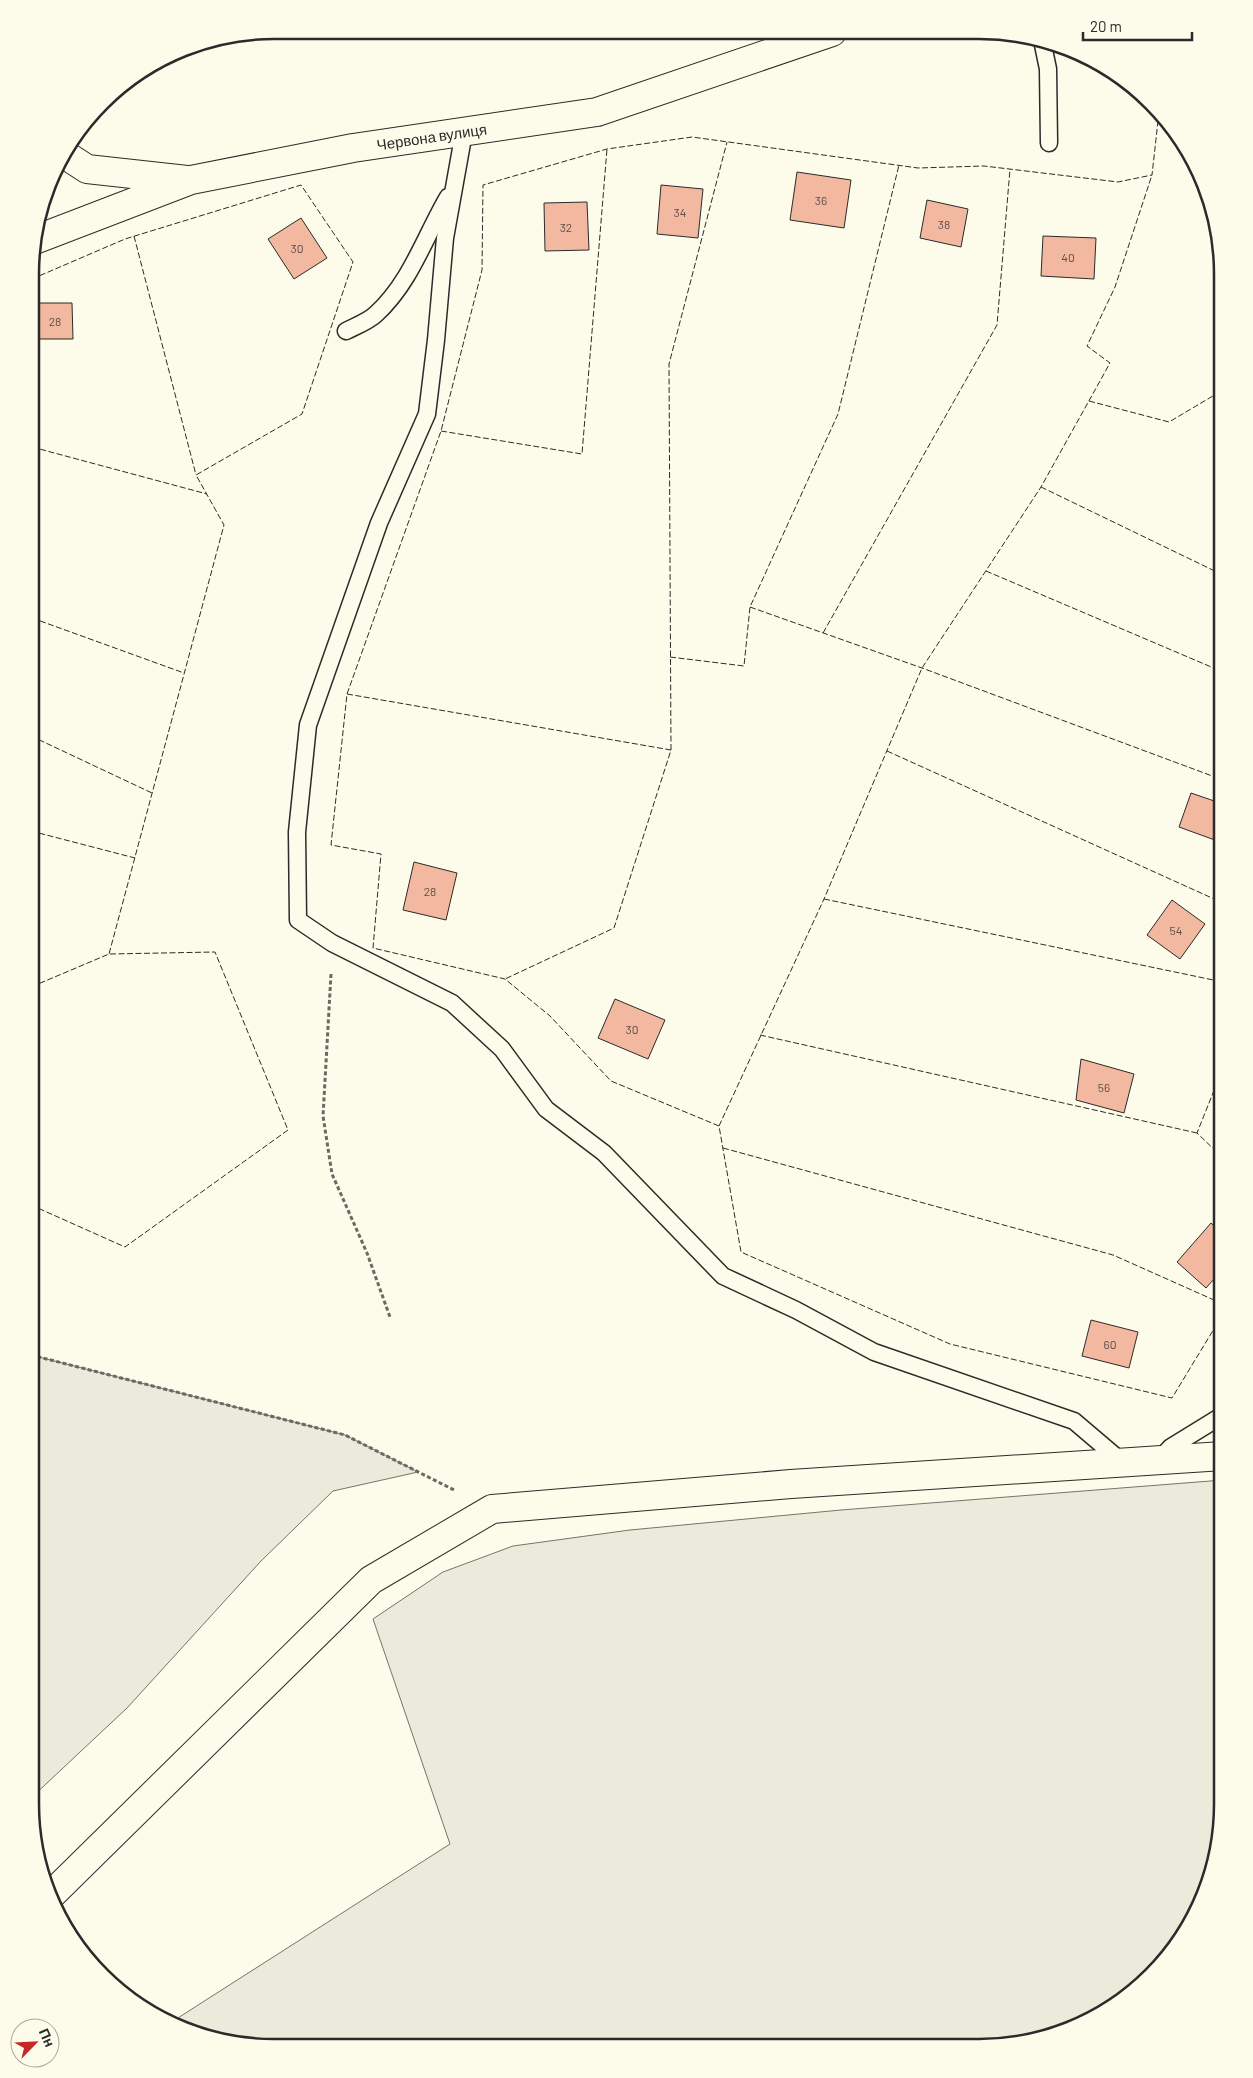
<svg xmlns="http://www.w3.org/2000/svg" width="1253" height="2078" font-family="Barlow,sans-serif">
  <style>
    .green { fill: #ecebdb; stroke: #74746e }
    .building { fill: #f2b8a0; stroke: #2b2b2b }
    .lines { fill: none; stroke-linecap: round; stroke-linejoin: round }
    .service-casing { stroke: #2b2b2b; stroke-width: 19 }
    .minor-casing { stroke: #2b2b2b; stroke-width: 30 }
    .tertiary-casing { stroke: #2b2b2b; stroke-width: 30 }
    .path { stroke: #6a6964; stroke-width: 3; stroke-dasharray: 4 2.5; stroke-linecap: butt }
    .service { stroke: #fdfbea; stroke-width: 16 }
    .minor { stroke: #fdfbea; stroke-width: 28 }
    .tertiary { stroke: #fdfbea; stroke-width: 28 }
    .fence { stroke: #2b2b2b; stroke-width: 1; stroke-dasharray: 6 2.5; stroke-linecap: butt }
    .labels { text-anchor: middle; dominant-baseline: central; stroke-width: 4; stroke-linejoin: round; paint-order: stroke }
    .number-label { font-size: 12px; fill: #5d4e48 }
    .street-label { font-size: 15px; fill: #2b2b2b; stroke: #fdfbea }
    .rim { fill: none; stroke: #2b2b2b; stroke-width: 2.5 }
  </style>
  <rect width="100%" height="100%" fill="#fdfbea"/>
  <g class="green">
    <path d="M 31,1355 L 345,1435 L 418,1472 L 333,1491 L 261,1561 L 127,1708 L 30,1799 Z"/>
    <path d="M 1223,1480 L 1222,1820 L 1210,1883 L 1173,1952 L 1128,1997 L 1072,2030 L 979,2048 L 242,2046 L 180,2029 L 170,2023 L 450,1844 L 373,1619 L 443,1572 L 513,1546 L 630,1530 L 841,1510 Z"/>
  </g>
  <g class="building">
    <path d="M 797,172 L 851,180 L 844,228 L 790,220 Z"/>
    <path d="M 661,185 L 703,189 L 698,238 L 657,234 Z"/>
    <path d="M 927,200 L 968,209 L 961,247 L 920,238 Z"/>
    <path d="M 587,202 L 589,250 L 545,251 L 544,203 Z"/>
    <path d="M 301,218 L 327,258 L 294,279 L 268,239 Z"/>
    <path d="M 1043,236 L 1096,238 L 1094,279 L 1041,276 Z"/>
    <path d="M 38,303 L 72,303 L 73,339 L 38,339 Z"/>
    <path d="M 1223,722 L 1223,737 L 1217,734 Z"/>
    <path d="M 1191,793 L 1223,804 L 1223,843 L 1179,827 Z"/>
    <path d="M 414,862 L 457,873 L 446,920 L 403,910 Z"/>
    <path d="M 1172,900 L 1205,924 L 1180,959 L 1147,935 Z"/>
    <path d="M 615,999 L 665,1020 L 648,1059 L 598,1038 Z"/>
    <path d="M 1081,1059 L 1134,1074 L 1124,1113 L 1076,1100 Z"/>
    <path d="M 1211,1223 L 1223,1234 L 1223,1269 L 1206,1288 L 1177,1262 Z"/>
    <path d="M 1091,1320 L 1138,1332 L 1129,1368 L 1082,1356 Z"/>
  </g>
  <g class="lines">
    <defs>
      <g id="service">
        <path d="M 1042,40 L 1048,69 L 1049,143"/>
        <path d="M 464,132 L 445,238 L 436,340 L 427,414 L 379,523 L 308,725 L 297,832 L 298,920 L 332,943 L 452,1003 L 502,1049 L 546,1109 L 604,1153 L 723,1276 L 796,1310 L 874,1352 L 1074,1421 L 1121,1461"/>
        <path d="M 346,331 C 356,326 369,321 376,314 C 411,282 425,236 448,197"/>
        <path d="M 1160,1459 L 1171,1447 L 1223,1415"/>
      </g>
      <g id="minor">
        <path d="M 64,154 L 87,169 L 187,180"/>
        <path id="s1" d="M 32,241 L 191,180 L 353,148 L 597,112 L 832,32"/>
      </g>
      <path id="tertiary" d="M 49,1897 L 371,1580 L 492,1509 L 791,1484 L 1223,1456"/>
    </defs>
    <use href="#service" class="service-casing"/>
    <use href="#minor" class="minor-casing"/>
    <use href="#tertiary" class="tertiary-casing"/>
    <g class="path">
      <path d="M 331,974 L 323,1116 L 332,1174 L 367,1253 L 390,1317"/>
      <path d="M 31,1355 L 345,1435 L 456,1491"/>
    </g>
    <use href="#service" class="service"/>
    <use href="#minor" class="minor"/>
    <use href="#tertiary" class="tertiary"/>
    <g class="fence">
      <path d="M 1159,112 L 1152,175 L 1118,182 L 984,166 L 918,168 L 692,137 L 607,149 L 483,185 L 482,270 L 441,431 L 347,694 L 331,845 L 381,854 L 373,948 L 505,979 L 550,1016 L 611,1081 L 719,1126 L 741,1252 L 950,1344 L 1172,1398 L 1223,1314"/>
      <path d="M 134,236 L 196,475"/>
      <path d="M 32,279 L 125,239 L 301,185 L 353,262 L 302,414 L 196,475 L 224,525 L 109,954"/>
      <path d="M 1089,401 L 1169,422 L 1223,390"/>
      <path d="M 441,431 L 582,454 L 607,149"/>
      <path d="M 32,447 L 207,494"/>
      <path d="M 1041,487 L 1223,575"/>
      <path d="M 986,571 L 1223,672"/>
      <path d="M 750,607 L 922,668 L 1223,780"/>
      <path d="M 32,618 L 184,673"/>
      <path d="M 823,633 L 997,325 L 1010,169"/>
      <path d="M 670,657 L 744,666 L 750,607 L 838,414 L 899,165"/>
      <path d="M 347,694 L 671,750 L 614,928 L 505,979"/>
      <path d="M 31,736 L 152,793"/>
      <path d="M 671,750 L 669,364 L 727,142"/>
      <path d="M 887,751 L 1223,903"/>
      <path d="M 31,831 L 135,858"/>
      <path d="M 824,899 L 1223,982"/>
      <path d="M 760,1035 L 1197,1133"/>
      <path d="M 719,1126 L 824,899 L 922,668 L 1041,487 L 1110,363 L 1087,346 L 1115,287 L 1152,175"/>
      <path d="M 723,1148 L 1113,1255 L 1223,1304"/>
      <path d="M 1223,1158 L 1197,1133 L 1223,1068"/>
      <path d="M 31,1205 L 125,1247 L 288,1130 L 215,952 L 109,954 L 31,987"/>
    </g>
  </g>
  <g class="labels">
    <g class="number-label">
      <text x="821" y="200">36</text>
      <text x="680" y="212">34</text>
      <text x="944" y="224">38</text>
      <text x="566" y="227">32</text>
      <text x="297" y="248">30</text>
      <text x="1068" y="257">40</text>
      <text x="55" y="321">28</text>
      <text x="430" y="891">28</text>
      <text x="1176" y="930">54</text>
      <text x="632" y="1029">30</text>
      <text x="1104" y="1087">56</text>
      <text x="1110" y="1344">60</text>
    </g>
    <g class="street-label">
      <text stroke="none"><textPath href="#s1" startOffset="415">Червона вулиця</textPath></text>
    </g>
  </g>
  <path d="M0 0H1253V2078H0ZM274 39H979A235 235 0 0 1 1214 274V1804A235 235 0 0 1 979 2039H274A235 235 0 0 1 39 1804V274A235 235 0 0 1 274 39Z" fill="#fdfbea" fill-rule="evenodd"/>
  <path class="rim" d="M274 39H979A235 235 0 0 1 1214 274V1804A235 235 0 0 1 979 2039H274A235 235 0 0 1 39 1804V274A235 235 0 0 1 274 39Z"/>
  <g transform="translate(35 2043) rotate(66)"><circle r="24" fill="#fdfbea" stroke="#a9a89e"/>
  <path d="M0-4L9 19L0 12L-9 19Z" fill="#c62828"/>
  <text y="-8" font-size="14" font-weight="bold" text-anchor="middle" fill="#2b2b2b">Пн</text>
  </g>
  <path d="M1083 32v8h109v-8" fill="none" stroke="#2b2b2b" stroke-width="2.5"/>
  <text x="1090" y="32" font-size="15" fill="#2b2b2b" stroke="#fdfbea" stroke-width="4" paint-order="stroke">20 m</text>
</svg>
